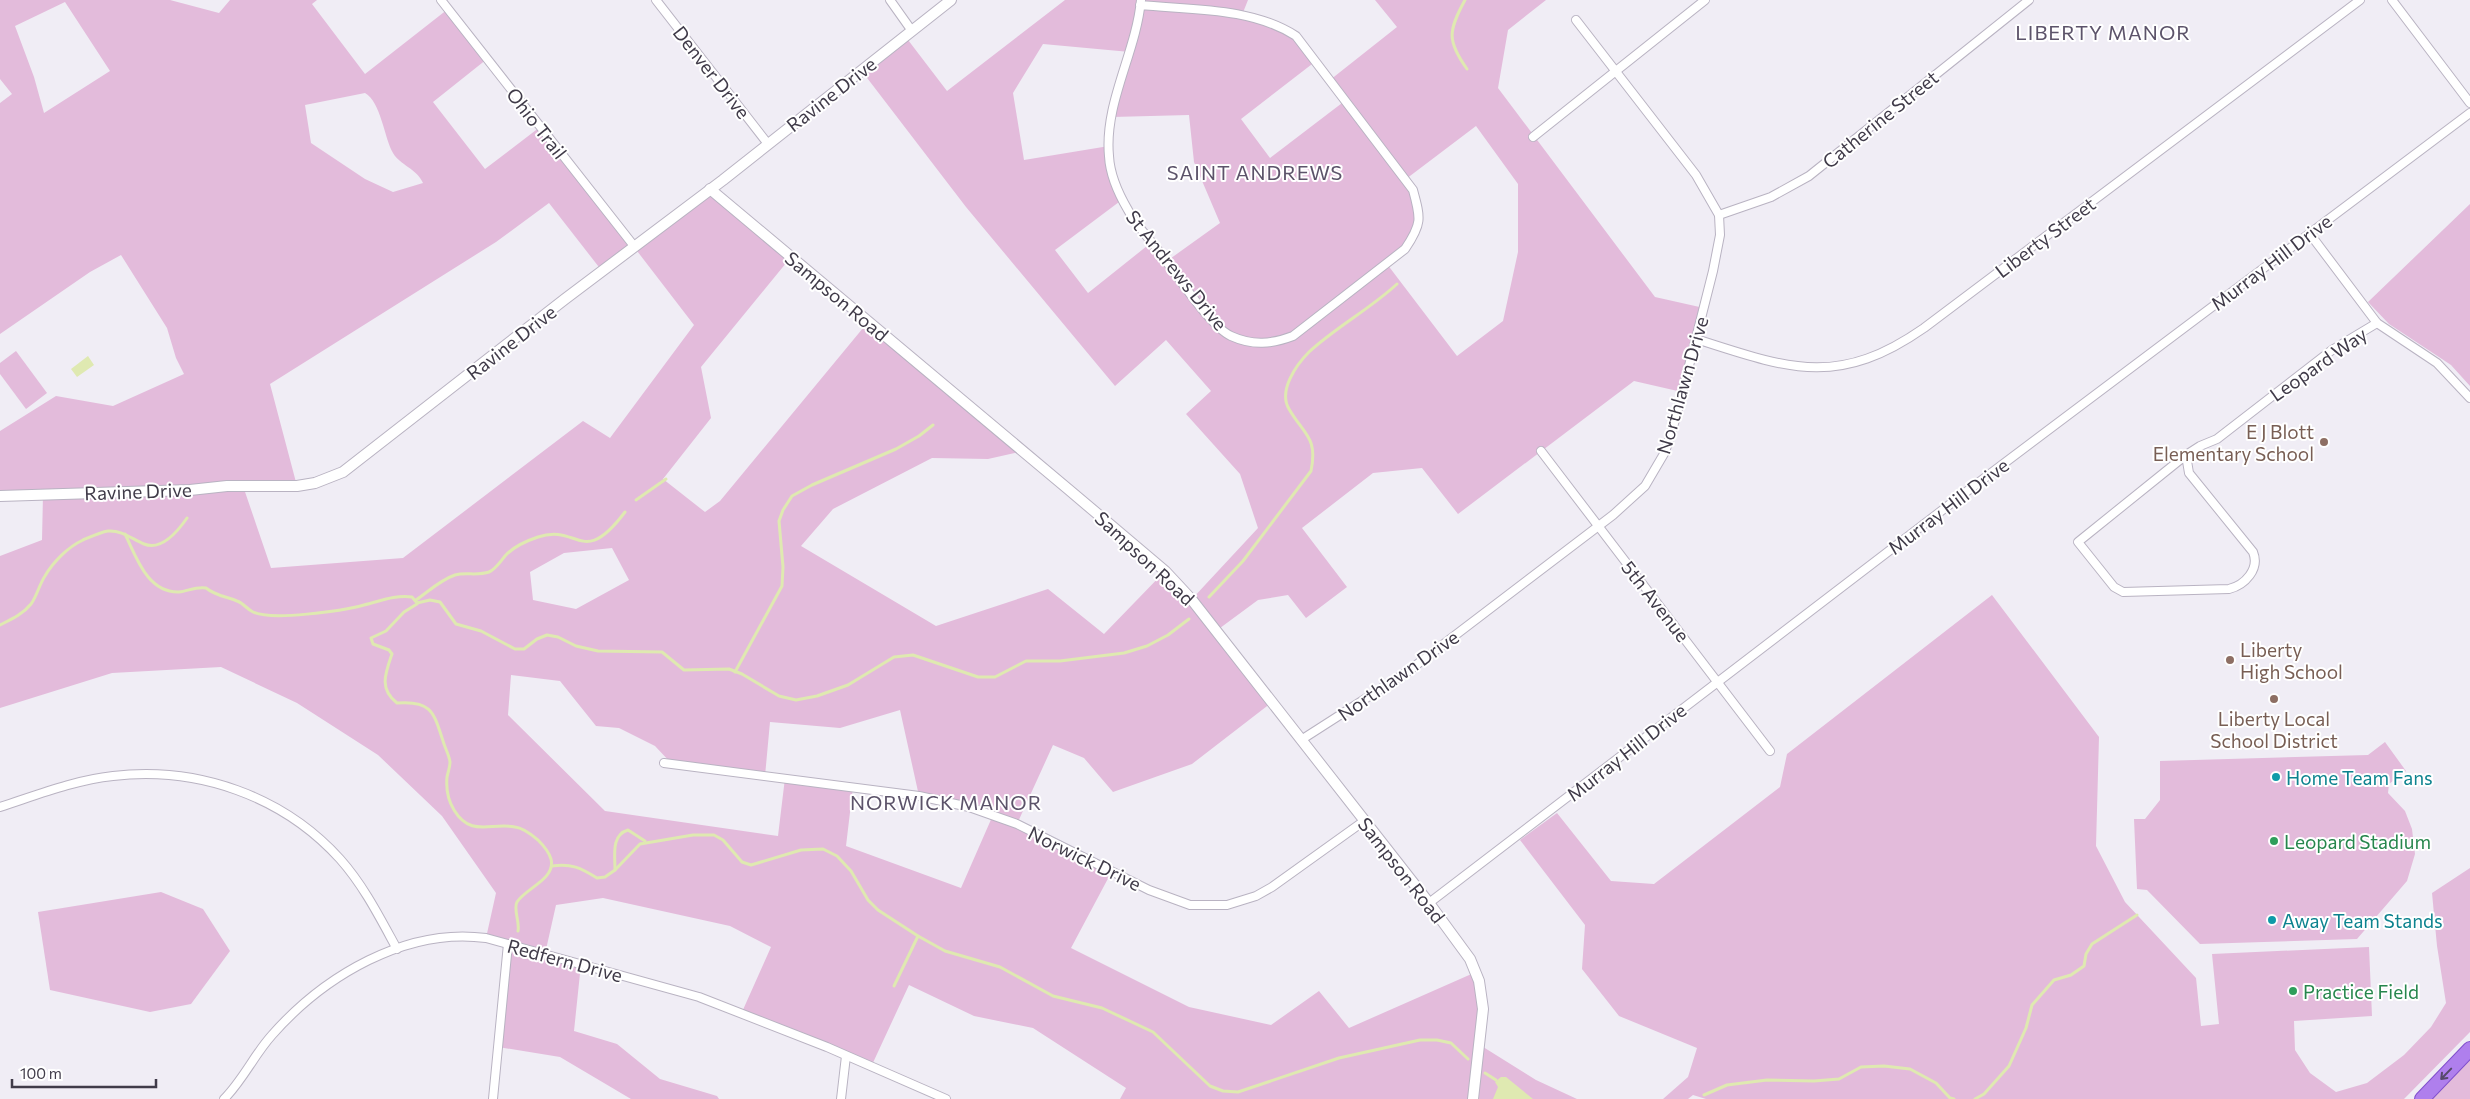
<svg xmlns="http://www.w3.org/2000/svg" width="2470" height="1099" font-family="Commissioner,sans-serif">
  <style>
    .green { fill: #e3bbdb; fill-rule: evenodd }
    .water { fill: #dfe9b1 }
    .lines { fill: none; stroke-linecap: round; stroke-linejoin: round }
    .stream { stroke: #dfe9b1; stroke-width: 3 }
    .minor-casing { stroke: #b9b3c2; stroke-width: 10 }
    .tertiary-casing { stroke: #b9b3c2; stroke-width: 12 }
    .motorway-casing { stroke: #814fcc; stroke-width: 16 }
    .minor { stroke: #fff; stroke-width: 8 }
    .tertiary { stroke: #fff; stroke-width: 10 }
    .motorway { stroke: #af7fed; stroke-width: 14 }
    .oneway { stroke: #56496a }
    .education-dot { fill: #8d6e63; stroke: #fff; stroke-width: 2 }
    .culture-dot { fill: #0f9aa8; stroke: #fff; stroke-width: 2 }
    .leisure-dot { fill: #2e9e5b; stroke: #fff; stroke-width: 2 }
    .labels { text-anchor: middle; dominant-baseline: central; stroke-width: 4; stroke-linejoin: round; paint-order: stroke }
    .street-label { font-size: 19px; fill: #403b49; stroke: #fff }
    .education-label { font-size: 19px; fill: #785e54; stroke: #fff; text-anchor: end }
    .culture-label { font-size: 19px; fill: #0d838f; stroke: #fff; text-anchor: start }
    .leisure-label { font-size: 19px; fill: #27864d; stroke: #fff; text-anchor: start }
    .neighbourhood-label { font-size: 20px; letter-spacing: 1px; fill: #5c536a; stroke: #fff }
  </style>
  <rect width="100%" height="100%" fill="#f0edf5"/>
  <g class="green">
    <path d="M 0,0 L 170,0 L 219,13 L 230,0 L 317,0 L 312,4 L 365,74 L 448,9 L 487,59 L 433,102 L 485,169 L 540,127 L 634,246 L 710,189 L 791,257 L 701,367 L 711,418 L 663,479 L 705,512 L 720,501 L 868,322 L 1023,451 L 988,459 L 932,458 L 833,509 L 801,546 L 936,626 L 1048,589 L 1104,634 L 1165,571 L 1192,599 L 1258,528 L 1240,474 L 1186,414 L 1211,391 L 1166,340 L 1115,386 L 966,207 L 861,70 L 905,36 L 947,91 L 1065,0 L 1248,0 L 1242,15 L 1293,34 L 1316,61 L 1241,119 L 1270,158 L 1346,100 L 1330,80 L 1397,27 L 1375,0 L 1546,0 L 1508,30 L 1498,88 L 1655,297 L 1704,308 L 1682,392 L 1634,381 L 1458,514 L 1422,468 L 1373,473 L 1302,528 L 1347,587 L 1306,618 L 1288,595 L 1258,600 L 1216,631 L 1271,703 L 1192,764 L 1113,792 L 1084,758 L 1053,745 L 1017,824 L 1112,871 L 1071,948 L 1189,1007 L 1271,1025 L 1319,991 L 1349,1028 L 1476,972 L 1480,1045 L 1536,1080 L 1577,1099 L 1120,1099 L 1126,1088 L 1033,1028 L 974,1016 L 909,985 L 871,1067 L 742,1012 L 771,947 L 730,926 L 603,898 L 556,905 L 545,954 L 581,964 L 574,1031 L 617,1044 L 660,1079 L 717,1096 L 719,1099 L 631,1099 L 560,1057 L 498,1047 L 508,945 L 486,938 L 496,893 L 442,816 L 378,755 L 297,703 L 221,667 L 112,673 L 0,708 L 0,556 L 42,540 L 43,495 L 0,496 L 0,431 L 56,396 L 113,406 L 184,374 L 176,358 L 167,328 L 121,255 L 90,272 L 0,334 L 0,103 L 12,94 L 0,79 ZM 65,2 L 110,71 L 44,113 L 34,77 L 15,26 ZM 1043,44 L 1130,52 L 1112,117 L 1189,115 L 1194,162 L 1220,223 L 1167,261 L 1152,242 L 1088,293 L 1055,250 L 1123,199 L 1109,156 L 1109,146 L 1024,160 L 1013,93 ZM 365,93 C 381,102 384,137 393,153 C 400,165 417,169 423,183 L 393,192 L 365,179 L 311,143 L 305,105 ZM 1476,126 L 1518,184 L 1518,252 L 1503,321 L 1457,356 L 1387,264 L 1418,230 L 1413,190 L 1406,179 ZM 549,203 L 602,271 L 634,247 L 694,325 L 610,438 L 583,421 L 403,558 L 271,568 L 243,486 L 297,486 L 270,384 L 496,242 ZM 612,548 L 629,580 L 576,609 L 533,600 L 530,572 L 564,553 ZM 511,675 L 560,681 L 596,726 L 619,728 L 655,746 L 672,764 L 765,776 L 770,722 L 840,728 L 900,710 L 919,796 L 993,815 L 961,888 L 846,846 L 853,787 L 785,778 L 778,836 L 605,811 L 508,715 Z"/>
    <path d="M 2470,204 L 2470,386 L 2451,365 L 2389,324 L 2368,302 Z"/>
    <path d="M 16,351 L 47,393 L 26,409 L 0,374 L 0,363 Z"/>
    <path d="M 1992,595 L 2099,737 L 2096,846 L 2125,902 L 2196,978 L 2201,1026 L 2219,1024 L 2212,954 L 2369,947 L 2372,1016 L 2294,1021 L 2295,1050 L 2310,1073 L 2336,1092 L 2367,1083 L 2404,1055 L 2431,1027 L 2446,1003 L 2437,946 L 2432,893 L 2470,868 L 2470,1032 L 2404,1099 L 1706,1099 L 1693,1095 L 1688,1099 L 1663,1099 L 1688,1077 L 1697,1048 L 1619,1016 L 1582,969 L 1585,925 L 1520,840 L 1557,813 L 1611,881 L 1654,884 L 1780,787 L 1787,754 Z"/>
    <path d="M 2385,742 L 2406,771 L 2389,784 L 2388,793 L 2405,811 L 2412,829 L 2415,854 L 2407,881 L 2357,939 L 2200,944 L 2147,890 L 2137,889 L 2134,819 L 2145,819 L 2160,800 L 2160,761 L 2368,755 Z"/>
    <path d="M 161,892 L 203,909 L 230,951 L 191,1004 L 150,1012 L 50,990 L 38,912 Z"/>
    <path d="M 2470,1059 L 2470,1099 L 2432,1099 Z"/>
  </g>
  <g class="water">
    <path d="M 88,356 L 94,365 L 77,377 L 71,369 Z"/>
    <path d="M 1501,1077 L 1506,1077 L 1533,1099 L 1493,1099 L 1498,1087 L 1495,1082 Z"/>
  </g>
  <g class="lines">
    <g class="stream">
      <path d="M 1465,0 C 1448,31 1447,41 1467,69"/>
      <path d="M 636,500 L 666,479"/>
      <path d="M 125,534 C 136,556 147,593 179,592 C 188,591 197,586 206,588 C 216,596 225,596 237,601 C 243,603 247,609 253,612 C 271,621 342,611 364,605 C 381,601 394,595 412,597 L 417,603 L 430,600 L 440,602 L 456,624 L 481,631 L 515,649 L 524,649 L 537,639 L 547,635 L 558,637 L 576,646 L 598,651 L 662,652 L 684,670 L 729,669 L 742,674 L 779,696 L 796,700 L 817,696 L 848,685 L 894,657 L 913,655 L 978,677 L 995,677 L 1026,661 L 1060,661 L 1124,653 L 1147,646 L 1168,635 L 1189,619"/>
      <path d="M 1209,597 L 1243,561 L 1311,471 C 1318,437 1304,435 1289,409 C 1278,391 1296,365 1309,352 C 1336,327 1370,309 1397,284"/>
      <path d="M 416,600 C 428,592 440,580 455,575 C 465,572 478,576 489,572 C 496,569 500,562 505,556 C 514,546 526,541 538,537 C 579,523 582,569 625,512"/>
      <path d="M 417,604 L 404,612 L 386,631 L 371,638 L 373,644 L 389,650 L 392,654 C 385,674 379,689 397,703 C 433,700 434,714 444,744 C 446,750 449,755 450,762 C 450,767 448,772 447,777 C 446,788 448,800 454,810 C 471,838 491,822 515,827 C 524,828 532,835 538,840 C 543,845 549,852 551,859 C 556,879 526,888 517,902 C 513,909 520,922 518,931"/>
      <path d="M 0,625 C 12,619 23,614 31,604 C 37,596 39,585 45,576 C 53,562 68,547 83,540 C 90,537 101,532 108,531 C 122,530 132,539 144,544 C 161,551 178,531 187,518"/>
      <path d="M 735,672 L 782,586 L 783,567 L 779,521 L 783,510 L 792,496 L 812,485 L 896,449 L 919,436 L 933,425"/>
      <path d="M 552,866 C 571,863 581,868 597,878 L 605,877 L 615,870 L 640,844 L 693,835 L 714,835 L 723,840 L 742,862 L 751,865 L 801,850 L 823,849 L 837,856 L 851,871 L 868,900 L 878,910 L 918,936 L 945,951 L 1000,967 L 1053,996 L 1102,1008 L 1153,1032 L 1210,1086 L 1223,1091 L 1238,1092 L 1339,1058 L 1420,1040 L 1437,1040 L 1451,1043 L 1468,1059"/>
      <path d="M 615,870 C 615,855 611,835 628,830 L 645,841"/>
      <path d="M 894,986 L 918,936"/>
      <path d="M 1485,1073 L 1496,1080"/>
      <path d="M 1704,1095 L 1727,1085 L 1767,1080 L 1814,1081 L 1839,1079 L 1861,1067 L 1884,1066 L 1910,1069 L 1936,1083 L 1950,1098 L 1954,1099"/>
      <path d="M 1975,1099 L 1984,1094 L 2009,1066 L 2026,1028 L 2032,1005 L 2054,980 L 2071,975 L 2084,966 L 2086,954 L 2092,944 L 2137,915"/>
    </g>
    <defs>
      <g id="minor">
        <path d="M 441,0 L 634,246"/>
        <path d="M 656,0 L 768,144"/>
        <path d="M 890,0 L 912,31"/>
        <path d="M 2392,0 L 2470,103"/>
        <path d="M 1140,5 C 1192,10 1251,7 1296,36 L 1413,190 C 1421,219 1422,224 1405,249 L 1293,336 C 1272,344 1253,346 1231,336 C 1209,326 1174,270 1157,249 C 1148,237 1135,224 1128,210 C 1118,193 1110,175 1109,156 C 1104,103 1136,53 1141,0"/>
        <path d="M 1533,137 L 1705,0"/>
        <path d="M 1719,215 L 1771,197 L 1809,176 L 2029,0"/>
        <path d="M 2310,234 L 2377,323 L 2437,363 L 2470,398"/>
        <path d="M 1696,339 C 1789,369 1838,388 1924,328 L 2360,0"/>
        <path d="M 1541,451 L 1770,751"/>
        <path d="M 2186,455 L 2189,473 L 2253,552 C 2260,569 2245,585 2229,589 L 2123,592 L 2114,587 L 2078,542 L 2186,455 L 2200,446 L 2217,439 L 2332,350 L 2377,323"/>
        <path d="M 1301,740 L 1407,672 L 1613,515 L 1645,486 L 1665,452 L 1676,417 L 1713,271 L 1720,235 L 1719,215 L 1696,175 L 1576,20"/>
        <path d="M 664,763 L 919,796 L 969,807 L 1017,824 L 1149,890 L 1190,905 L 1227,905 L 1256,896 L 1272,887 L 1364,821"/>
        <path d="M 0,807 C 37,795 75,780 113,776 C 198,766 283,796 340,859 C 364,886 380,918 397,949"/>
        <path d="M 1429,903 L 1966,492 L 2470,113"/>
        <path d="M 224,1099 C 243,1080 254,1055 272,1035 C 324,976 406,927 486,938 L 699,997 L 827,1047 L 946,1099"/>
        <path d="M 493,1099 L 508,944"/>
        <path d="M 841,1099 L 846,1056"/>
      </g>
      <g id="tertiary">
        <path d="M 710,189 L 1068,489 L 1165,571 L 1192,600 L 1429,903 L 1470,959 L 1479,981 L 1483,1009 L 1473,1099"/>
        <path d="M 0,496 L 190,490 L 227,486 L 297,486 L 315,483 L 343,472 L 565,299 L 723,180 L 951,0"/>
      </g>
      <path id="motorway" d="M 2422,1099 L 2470,1049"/>
    </defs>
    <use href="#minor" class="minor-casing"/>
    <use href="#tertiary" class="tertiary-casing"/>
    <use href="#motorway" class="motorway-casing"/>
    <use href="#minor" class="minor"/>
    <use href="#tertiary" class="tertiary"/>
    <use href="#motorway" class="motorway"/>
  </g>
  <defs><path id="oneway-shaft" d="M-6 0H5M1.5-3L5.5 0L1.5 3" fill="none" stroke-width="1.6" stroke-linecap="round" stroke-linejoin="round" transform="scale(1.25)"/></defs>
  <use class="oneway" href="#oneway-shaft" transform="translate(2446 1074) rotate(134)"/>
  <g class="education-dot">
    <circle cx="2324" cy="442" r="5"/>
    <circle cx="2230" cy="660" r="5"/>
    <circle cx="2274" cy="699" r="5"/>
  </g>
  <g class="culture-dot">
    <circle cx="2276" cy="777" r="5"/>
    <circle cx="2272" cy="920" r="5"/>
  </g>
  <g class="leisure-dot">
    <circle cx="2274" cy="841" r="5"/>
    <circle cx="2293" cy="991" r="5"/>
  </g>
  <g class="labels">
    <g class="street-label">
      <text transform="translate(712 72) rotate(52)">Denver Drive</text>
      <text transform="translate(831 94) rotate(-38)">Ravine Drive</text>
      <text transform="translate(1880 119) rotate(-39)">Catherine Street</text>
      <text transform="translate(537 123) rotate(52)">Ohio Trail</text>
      <text transform="translate(2045 237) rotate(-37)">Liberty Street</text>
      <text transform="translate(2271 262) rotate(-37)">Murray Hill Drive</text>
      <text transform="translate(1177 270) rotate(51)">St Andrews Drive</text>
      <text transform="translate(837 296) rotate(40)">Sampson Road</text>
      <text transform="translate(511 342) rotate(-38)">Ravine Drive</text>
      <text transform="translate(2318 364) rotate(-35)">Leopard Way</text>
      <text transform="translate(1682 385) rotate(-74)">Northlawn Drive</text>
      <text transform="translate(138 491) rotate(-2)">Ravine Drive</text>
      <text transform="translate(1948 506) rotate(-37)">Murray Hill Drive</text>
      <text transform="translate(1145 558) rotate(43)">Sampson Road</text>
      <text transform="translate(1656 601) rotate(52)">5th Avenue</text>
      <text transform="translate(1398 675) rotate(-35)">Northlawn Drive</text>
      <text transform="translate(1626 752) rotate(-38)">Murray Hill Drive</text>
      <text transform="translate(1085 858) rotate(26)">Norwick Drive</text>
      <text transform="translate(1402 870) rotate(52)">Sampson Road</text>
      <text transform="translate(565 960) rotate(15)">Redfern Drive</text>
    </g>
    <g class="education-label">
      <text x="2314" y="431">E J Blott<tspan x="2314" dy="22">Elementary School</tspan></text>
      <text x="2240" y="649" text-anchor="start">Liberty<tspan x="2240" dy="22">High School</tspan></text>
      <text x="2274" y="718" text-anchor="middle">Liberty Local<tspan x="2274" dy="22">School District</tspan></text>
    </g>
    <g class="culture-label">
      <text x="2286" y="777">Home Team Fans</text>
      <text x="2282" y="920">Away Team Stands</text>
    </g>
    <g class="leisure-label">
      <text x="2284" y="841">Leopard Stadium</text>
      <text x="2303" y="991">Practice Field</text>
    </g>
    <g class="neighbourhood-label">
      <text x="2103" y="32">LIBERTY MANOR</text>
      <text x="1255" y="172">SAINT ANDREWS</text>
      <text x="946" y="802">NORWICK MANOR</text>
    </g>
  </g>
  <path d="M12 1079v8h144v-8" fill="none" stroke="#403b49" stroke-width="2.5"/>
  <text x="20" y="1079" font-size="15" fill="#403b49" stroke="#ffffff" stroke-width="4" paint-order="stroke">100 m</text>
</svg>
